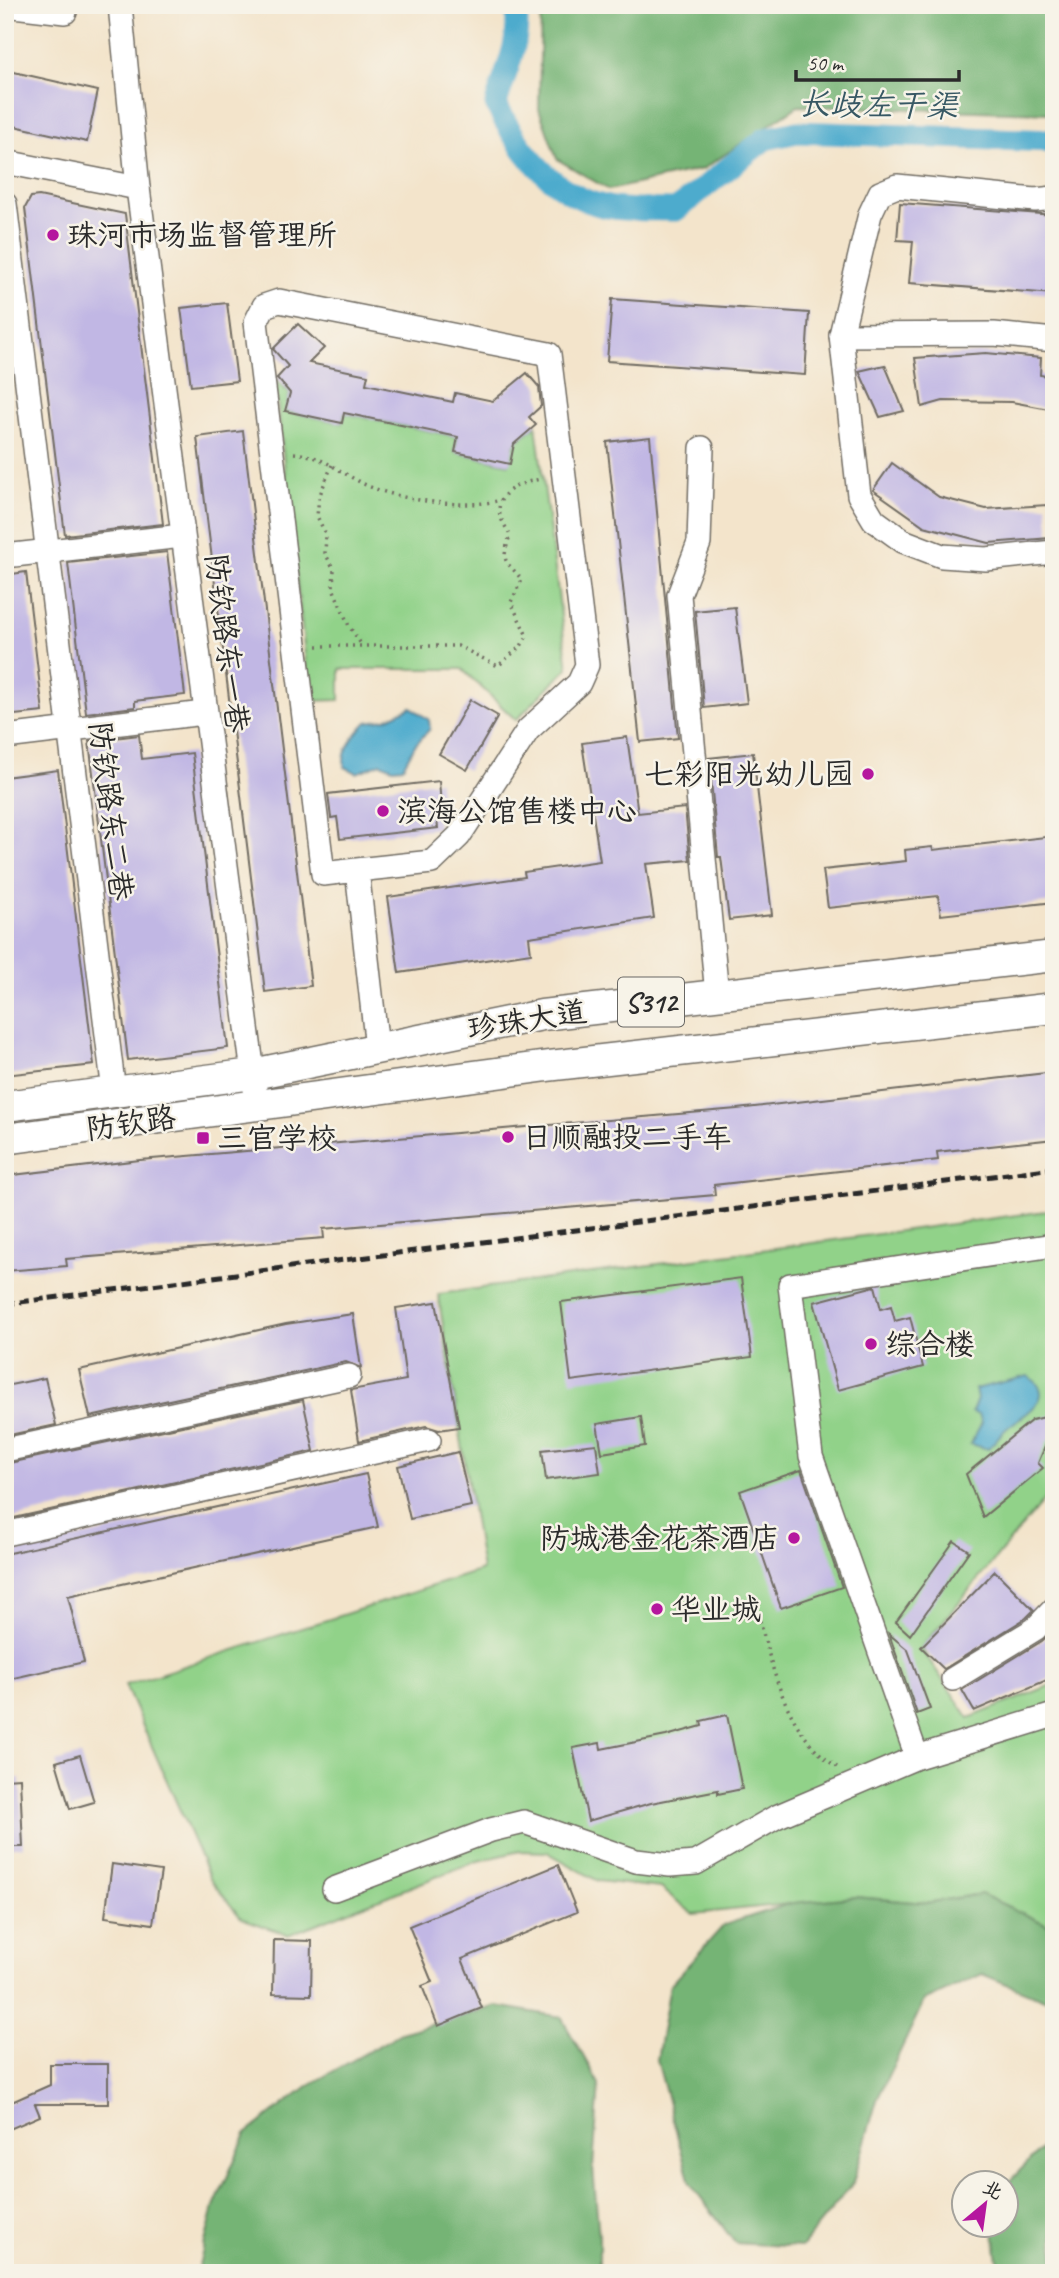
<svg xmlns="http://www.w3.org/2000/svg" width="1059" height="2278" font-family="Caveat,'LXGW WenKai TC',sans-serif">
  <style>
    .green { fill: #91d289; stroke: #5e7e5a; stroke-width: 2 }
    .forest { fill: #74b475; stroke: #507050; stroke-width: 2 }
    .water { fill: #4eabcd; stroke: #3c6b7c; stroke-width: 2 }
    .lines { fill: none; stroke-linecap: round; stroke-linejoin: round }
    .canal { stroke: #4eabcd; stroke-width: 23 }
    .building { fill: #c1b7e4 }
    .minor-casing { stroke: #716c63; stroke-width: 26 }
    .major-casing { stroke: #716c63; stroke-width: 33 }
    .path { stroke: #716c63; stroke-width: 3.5; stroke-dasharray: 2 5; stroke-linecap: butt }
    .minor { stroke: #fff; stroke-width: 23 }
    .major { stroke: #fff; stroke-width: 30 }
    .rail { stroke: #2b2b2b; stroke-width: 5; stroke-dasharray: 10 5; stroke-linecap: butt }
    .poi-dot { fill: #b5179e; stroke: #f7f3e8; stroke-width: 2.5 }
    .labels { text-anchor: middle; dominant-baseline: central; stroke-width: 5; stroke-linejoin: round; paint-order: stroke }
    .shield { fill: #f7f3e8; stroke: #686764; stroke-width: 2 }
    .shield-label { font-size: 28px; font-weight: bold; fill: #2b2b2b }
    .poi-label { font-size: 30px; fill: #2b2b2b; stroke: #f7f3e8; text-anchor: start }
    .street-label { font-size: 30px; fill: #2b2b2b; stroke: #f7f3e8 }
    .water-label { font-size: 32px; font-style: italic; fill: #375864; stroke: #f7f3e8 }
  </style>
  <rect width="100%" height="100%" fill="#f7f3e8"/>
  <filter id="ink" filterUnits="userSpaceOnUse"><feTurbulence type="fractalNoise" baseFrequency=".0143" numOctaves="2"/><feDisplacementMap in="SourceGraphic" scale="14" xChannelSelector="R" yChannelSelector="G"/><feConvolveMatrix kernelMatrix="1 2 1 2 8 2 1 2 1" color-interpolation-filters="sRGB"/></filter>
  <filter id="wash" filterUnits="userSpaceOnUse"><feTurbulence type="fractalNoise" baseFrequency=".00686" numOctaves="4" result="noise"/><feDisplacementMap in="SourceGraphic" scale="28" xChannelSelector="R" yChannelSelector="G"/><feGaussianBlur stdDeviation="1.57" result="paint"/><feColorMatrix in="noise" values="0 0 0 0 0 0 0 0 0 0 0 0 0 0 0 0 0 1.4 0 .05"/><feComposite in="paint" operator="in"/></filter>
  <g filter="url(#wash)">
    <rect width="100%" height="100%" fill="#f3e4cb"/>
    <g class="green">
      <path d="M 275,380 L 290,393 L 286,411 L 342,423 L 344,413 L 458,437 L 455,452 L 509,464 L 514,444 L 536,425 L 568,668 L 516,720 L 462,669 L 340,669 L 340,700 L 310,701 Z"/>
      <path d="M 1054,1210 L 1054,1488 L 921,1648 L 969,1718 L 1054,1684 L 1054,1928 L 980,1894 L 926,1903 L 855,1897 L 693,1914 L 661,1888 L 598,1881 L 547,1852 L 520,1851 L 474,1862 L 288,1935 L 241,1918 L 210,1879 L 125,1685 L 482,1570 L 438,1294 Z"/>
    </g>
    <g class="forest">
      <path d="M 541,5 L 1054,5 L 1054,110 L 1049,113 L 798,106 L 703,169 L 609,190 L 557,159 L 539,109 Z"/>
      <path d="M 981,1894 L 1054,1928 L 1054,2003 L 982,1974 L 924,2001 L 877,2100 L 853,2183 L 801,2247 L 735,2243 L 690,2183 L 657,2060 L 670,1985 L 724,1925 L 792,1903 L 855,1897 L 926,1903 Z"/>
      <path d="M 497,2006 L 561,2017 L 599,2084 L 593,2168 L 599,2236 L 599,2273 L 197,2273 L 214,2207 L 246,2134 L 309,2085 L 401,2033 Z"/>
      <path d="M 1054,2135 L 1054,2273 L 1000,2273 L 993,2226 L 1006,2226 L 1007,2184 Z"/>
    </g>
    <g class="water">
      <path d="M 411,707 L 429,720 L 430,729 L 415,745 L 403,767 L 393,768 L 381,763 L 357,773 L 345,767 C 340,751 356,733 367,722 L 386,719 Z"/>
      <path d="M 1028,1376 C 1059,1396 1027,1413 1011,1425 C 1002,1431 996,1441 988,1449 L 970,1444 L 982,1423 L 979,1415 L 972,1412 L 977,1399 L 975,1389 Z"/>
    </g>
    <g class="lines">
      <path class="canal" d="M 515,5 C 523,39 505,71 496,104 C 517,147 548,189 596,204 C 620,212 651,209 676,210 L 765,139 L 797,132 L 1054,141"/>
    </g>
    <g id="blocks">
      <g class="building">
        <path d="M 5,70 L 98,91 L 87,142 L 5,124 Z"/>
        <path d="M 39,196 L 125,214 L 163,524 L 65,535 L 25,208 L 31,197 Z"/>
        <path d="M 900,203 L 1054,215 L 1054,294 L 909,283 L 913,241 L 897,240 Z"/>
        <path d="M 612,299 L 809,313 L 805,375 L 607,361 Z"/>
        <path d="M 227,303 L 237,381 L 191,386 L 181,308 Z"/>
        <path d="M 298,324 L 324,348 L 309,363 L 368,375 L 366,384 L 453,402 L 455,393 L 493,401 L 527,373 L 539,387 L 541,406 L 529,417 L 536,425 L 514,444 L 510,464 L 455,452 L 458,437 L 344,413 L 342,423 L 285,411 L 290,393 L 277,378 L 288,366 L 273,349 Z"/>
        <path d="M 986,353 L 1041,358 L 1040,375 L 1054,377 L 1054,410 L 1012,402 L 943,401 L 922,407 L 915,358 Z"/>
        <path d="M 885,365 L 904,411 L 880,417 L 859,371 Z"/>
        <path d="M 243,431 L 311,986 L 265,992 L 197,437 Z"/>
        <path d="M 650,437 L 678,738 L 640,742 L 607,442 Z"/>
        <path d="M 892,463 L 939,497 L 986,509 L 1047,505 L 1050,538 L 989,543 L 924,526 L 873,490 Z"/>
        <path d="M 167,552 L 185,695 L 135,701 L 135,707 L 86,713 L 68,563 Z"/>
        <path d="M 26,572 L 43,712 L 5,716 L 5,575 Z"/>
        <path d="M 735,607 L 747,703 L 704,708 L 695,611 Z"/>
        <path d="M 470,700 L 498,716 L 467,770 L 439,754 Z"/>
        <path d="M 139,735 L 142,759 L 192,753 L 228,1048 L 128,1060 L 89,741 Z"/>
        <path d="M 627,737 L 638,813 L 685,808 L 690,860 L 646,864 L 654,918 L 529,937 L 531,953 L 399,973 L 388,897 L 525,877 L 524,872 L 600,861 L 582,743 Z"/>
        <path d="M 753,753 L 772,915 L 729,920 L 721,857 L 718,857 L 709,758 Z"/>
        <path d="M 58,770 L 94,1065 L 5,1075 L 5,777 Z"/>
        <path d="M 439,781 L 441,805 L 435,805 L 438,828 L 340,839 L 337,817 L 331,818 L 328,794 Z"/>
        <path d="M 1054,836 L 1054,902 L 941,915 L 938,896 L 828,908 L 823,870 L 906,861 L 905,850 L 932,847 L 933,850 Z"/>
        <path d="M 1054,1072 L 1054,1139 L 937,1152 L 938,1160 L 714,1185 L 715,1195 L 323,1229 L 324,1238 L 66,1259 L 67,1266 L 5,1271 L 5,1176 L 140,1160 L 737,1109 Z"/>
        <path d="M 741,1278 L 752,1357 L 571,1381 L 561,1302 Z"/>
        <path d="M 875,1286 L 881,1309 L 891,1306 L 895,1321 L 910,1317 L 923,1367 L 838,1390 L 814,1302 Z"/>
        <path d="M 436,1302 L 459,1427 L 439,1430 L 426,1426 L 359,1441 L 351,1390 L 406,1380 L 396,1308 Z"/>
        <path d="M 353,1314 L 361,1368 L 346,1362 L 90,1417 L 79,1370 L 286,1324 Z"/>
        <path d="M 45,1378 L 56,1425 L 5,1436 L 5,1386 Z"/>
        <path d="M 303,1400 L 314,1451 L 5,1520 L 5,1464 Z"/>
        <path d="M 1054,1415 L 1054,1439 L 1048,1440 L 1038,1463 L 1043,1468 L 983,1517 L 966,1474 L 1032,1420 Z"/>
        <path d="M 641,1417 L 645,1446 L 602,1453 L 597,1424 Z"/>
        <path d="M 596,1444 L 600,1473 L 546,1480 L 542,1450 Z"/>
        <path d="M 458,1452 L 471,1506 L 410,1519 L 398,1466 Z"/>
        <path d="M 801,1470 L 842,1587 L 781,1608 L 740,1491 Z"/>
        <path d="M 366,1474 L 378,1527 L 68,1596 L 84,1662 L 5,1680 L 5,1554 Z"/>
        <path d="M 954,1541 L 969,1551 L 910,1635 L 896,1622 Z"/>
        <path d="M 995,1571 L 1034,1610 L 1026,1618 L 944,1669 L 921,1647 Z"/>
        <path d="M 1054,1630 L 1054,1677 L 974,1711 L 962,1690 L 1042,1641 Z"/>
        <path d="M 889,1634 L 908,1650 L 930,1709 L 917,1714 Z"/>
        <path d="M 727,1715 L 742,1789 L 718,1794 L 718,1790 L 651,1803 L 588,1821 L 573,1748 L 600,1743 L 601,1749 L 666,1736 L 702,1726 L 701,1721 Z"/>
        <path d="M 80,1755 L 94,1802 L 70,1809 L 56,1762 Z"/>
        <path d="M 20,1778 L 23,1847 L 6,1847 L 5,1779 Z"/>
        <path d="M 112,1864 L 161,1871 L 153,1924 L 105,1917 Z"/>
        <path d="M 558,1865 L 577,1912 L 462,1959 L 482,2008 L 438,2026 L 422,1986 L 432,1982 L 409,1926 Z"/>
        <path d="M 274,1940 L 312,1941 L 311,1995 L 273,1994 Z"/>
        <path d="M 50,2064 L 108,2064 L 108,2104 L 35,2104 L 40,2116 L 5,2131 L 5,2105 L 50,2085 Z"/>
      </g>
    </g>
  </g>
  <g filter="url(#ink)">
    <use href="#blocks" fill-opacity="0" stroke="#716c63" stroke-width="2"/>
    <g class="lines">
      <defs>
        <g id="minor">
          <path d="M 5,5 L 65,12"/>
          <path d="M 120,5 L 138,188"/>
          <path d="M 5,162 L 138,188 L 255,1089"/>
          <path d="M 1054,198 L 1035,200 L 897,186 L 880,193 L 870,214 L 841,335 L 859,495 L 874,520 L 903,541 L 942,556 L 986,559 L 1054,552"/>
          <path d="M 5,204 L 114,1092"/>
          <path d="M 841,335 L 994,334 L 1054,340"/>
          <path d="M 702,448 L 699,543 L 679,595 L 717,995"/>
          <path d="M 5,556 L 182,536"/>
          <path d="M 5,737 L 204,713"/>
          <path d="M 357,870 L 323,874 L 256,322 L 264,306 L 279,301 L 549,354 L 587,665 L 579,683 L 528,730 L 459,836 L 432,862 L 357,870 L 377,1048"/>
          <path d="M 5,1450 L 349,1376"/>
          <path d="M 5,1534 L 429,1440"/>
          <path d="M 953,1679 L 1035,1629 L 1054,1609"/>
          <path d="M 917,1757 L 811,1456 L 790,1285 L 1054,1245"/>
          <path d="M 334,1889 L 491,1830 L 524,1822 L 636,1861 L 670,1865 L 696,1863 L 776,1817 L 917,1757 L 1054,1715"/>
        </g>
        <g id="major">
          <path d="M 5,1106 L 253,1074 L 542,1015 L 1054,956"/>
          <path d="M 5,1139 L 548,1066 L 1054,1008"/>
        </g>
      </defs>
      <use href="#minor" class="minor-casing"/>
      <use href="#major" class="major-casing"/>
      <g class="path">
        <path d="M 294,453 C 320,455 336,469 358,481 C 392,500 464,510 501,500"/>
        <path d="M 332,465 L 319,497 L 317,516 L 326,535 L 325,553 L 334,570 L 333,588 L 349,626 L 361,644"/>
        <path d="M 317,646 L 458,646 L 498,666 L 521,646 L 527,636 L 511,602 L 522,580 C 504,557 501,565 510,535 C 507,529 502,522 500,515 C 494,491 523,482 541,479"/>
        <path d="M 758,1614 C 773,1669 785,1733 837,1767"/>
      </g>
      <use href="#minor" class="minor"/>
      <use href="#major" class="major"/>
      <path class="rail" d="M 5,1304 L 1054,1168"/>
    </g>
  </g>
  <g class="poi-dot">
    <circle cx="53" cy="235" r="7"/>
    <circle cx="868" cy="774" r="7"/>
    <circle cx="383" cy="811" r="7"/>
    <circle cx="508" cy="1137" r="7"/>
    <rect x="196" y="1131" width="14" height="14" rx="3.5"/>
    <circle cx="871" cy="1344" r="7"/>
    <circle cx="794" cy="1538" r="7"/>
    <circle cx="657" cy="1609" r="7"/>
  </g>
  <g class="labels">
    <rect class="shield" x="618" y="977.5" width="66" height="49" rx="5"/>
    <g class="shield-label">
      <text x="651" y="1002">S312</text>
    </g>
    <g class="poi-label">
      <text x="67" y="235">珠河市场监督管理所</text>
      <text x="854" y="774" text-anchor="end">七彩阳光幼儿园</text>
      <text x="397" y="811">滨海公馆售楼中心</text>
      <text x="522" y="1137">日顺融投二手车</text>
      <text x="217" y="1138">三官学校</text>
      <text x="885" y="1344">综合楼</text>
      <text x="780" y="1538" text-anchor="end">防城港金花茶酒店</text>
      <text x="671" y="1609">华业城</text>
    </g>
    <g class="street-label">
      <text transform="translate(227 643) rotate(83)">防钦路东一巷</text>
      <text transform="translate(111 811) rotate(83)">防钦路东二巷</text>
      <text transform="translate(527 1020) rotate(-9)">珍珠大道</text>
      <text transform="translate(131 1123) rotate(-8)">防钦路</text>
    </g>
    <g class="water-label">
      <text transform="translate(878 105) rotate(1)">长歧左干渠</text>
    </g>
  </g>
  <rect width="1059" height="2278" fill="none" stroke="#f7f3e8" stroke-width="28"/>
  <g transform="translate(985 2204) rotate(29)"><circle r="33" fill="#f7f3e8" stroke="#a5a39c" stroke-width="2"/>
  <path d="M0-5L12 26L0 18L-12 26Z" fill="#b5179e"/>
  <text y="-10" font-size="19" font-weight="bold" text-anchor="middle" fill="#2b2b2b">北</text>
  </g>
  <path d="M796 70v10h163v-10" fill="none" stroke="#2b2b2b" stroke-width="3.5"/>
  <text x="807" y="70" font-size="21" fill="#2b2b2b" stroke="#f7f3e8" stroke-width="5" paint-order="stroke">50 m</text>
</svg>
